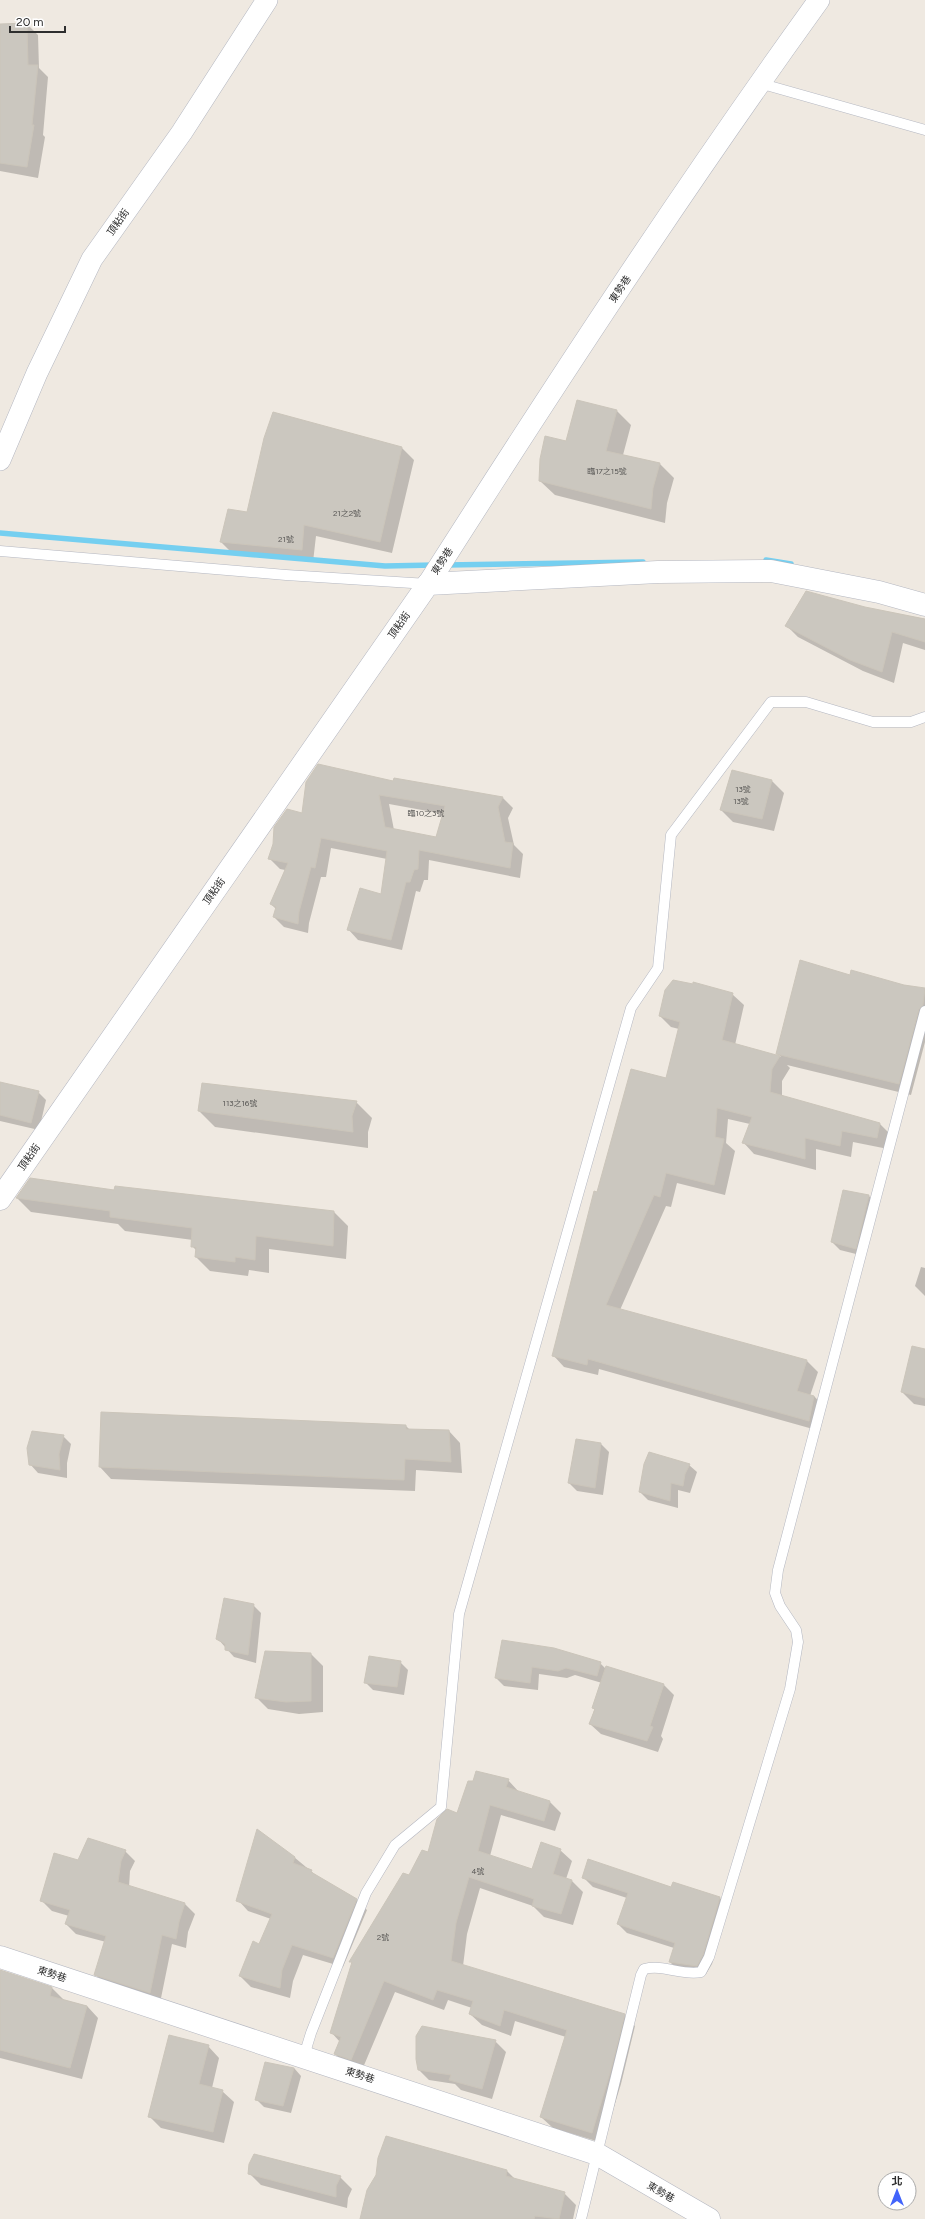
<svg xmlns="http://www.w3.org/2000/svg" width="925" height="2219" font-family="Figtree,'Noto Sans TC',sans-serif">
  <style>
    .shadow { fill: #0003; fill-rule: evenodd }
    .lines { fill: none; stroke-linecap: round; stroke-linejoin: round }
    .stream { stroke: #75cff0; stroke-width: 5.5 }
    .building { fill: #cbc7bf; stroke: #cbc5ba; fill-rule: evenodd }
    .service-casing { stroke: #b4b7c1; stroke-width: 11 }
    .minor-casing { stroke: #b4b7c1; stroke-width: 22 }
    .tertiary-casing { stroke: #b4b7c1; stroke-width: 23 }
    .service { stroke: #fff; stroke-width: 10 }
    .minor { stroke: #fff; stroke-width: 21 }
    .tertiary { stroke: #fff; stroke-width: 22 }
    .labels { text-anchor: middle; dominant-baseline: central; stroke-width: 3; stroke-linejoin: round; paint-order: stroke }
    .number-label { font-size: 8px; fill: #555452 }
    .street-label { font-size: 10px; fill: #2e2e2e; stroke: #fff }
  </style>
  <rect width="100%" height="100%" fill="#efe9e1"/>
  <g class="shadow">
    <path d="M 27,24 L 38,35 L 39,68 L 48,77 L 43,135 L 45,137 L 38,178 L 0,171 L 0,25 Z"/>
    <path d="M 617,411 L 631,425 L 623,455 L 660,464 L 674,478 L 667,503 L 665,523 L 555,495 L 540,481 Z"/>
    <path d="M 274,414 L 402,448 L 414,460 L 392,553 L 316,536 L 313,562 L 233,554 L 221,542 L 229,510 L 248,513 Z"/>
    <path d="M 865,608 L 925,619 L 925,650 L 903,643 L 894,683 L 863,671 L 798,637 L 786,625 Z"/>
    <path d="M 733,771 L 772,781 L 784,793 L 774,831 L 733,822 L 721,810 Z"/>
    <path d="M 395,779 L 503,798 L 513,808 L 508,818 L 514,845 L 523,854 L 520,878 L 429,860 L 428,880 L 424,880 L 420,892 L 416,891 L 402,950 L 358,940 L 348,929 L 382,895 L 387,859 L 331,848 L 326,877 L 321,877 L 309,923 L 308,933 L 284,927 L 274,917 L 276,909 L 271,904 L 285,870 L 280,869 L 270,859 L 303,814 L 394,782 ZM 389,804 L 444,814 L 436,838 L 394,830 Z"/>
    <path d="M 851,976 L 925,989 L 925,1042 L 911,1095 L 787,1065 L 790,1068 L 782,1081 L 782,1097 L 880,1124 L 891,1135 L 888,1149 L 853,1142 L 851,1157 L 816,1149 L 816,1170 L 754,1154 L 743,1142 L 750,1124 L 728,1119 L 726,1143 L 735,1151 L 725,1195 L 677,1183 L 671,1207 L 666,1206 L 620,1310 L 807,1361 L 818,1372 L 810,1396 L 814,1396 L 825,1408 L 820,1431 L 599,1369 L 598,1375 L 564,1367 L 553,1355 L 598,1193 L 667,1079 L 679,1029 L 671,1027 L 660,1016 L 732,994 L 744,1005 L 735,1045 L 781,1057 L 777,1053 Z"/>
    <path d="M 0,1083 L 38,1092 L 46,1100 L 39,1130 L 0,1121 Z"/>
    <path d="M 356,1102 L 372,1118 L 368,1132 L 368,1148 L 215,1127 L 199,1111 Z"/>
    <path d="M 30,1179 L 115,1191 L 334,1212 L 348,1226 L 346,1259 L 269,1249 L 269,1273 L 249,1270 L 248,1276 L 210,1271 L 196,1257 L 197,1251 L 192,1246 L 193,1240 L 125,1231 L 118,1224 L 31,1212 L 17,1198 Z"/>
    <path d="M 844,1191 L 869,1196 L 877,1204 L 864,1256 L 840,1250 L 832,1242 Z"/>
    <path d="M 921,1267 L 925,1268 L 925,1296 L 915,1286 Z"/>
    <path d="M 925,1350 L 925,1406 L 914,1404 L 902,1392 Z"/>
    <path d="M 102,1414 L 406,1426 L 410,1430 L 449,1431 L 460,1443 L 462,1473 L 416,1470 L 415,1491 L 111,1479 L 100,1467 Z"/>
    <path d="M 63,1436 L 71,1444 L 67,1463 L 67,1478 L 38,1473 L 30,1464 Z"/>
    <path d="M 601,1444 L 609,1452 L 603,1495 L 577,1491 L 569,1483 Z"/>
    <path d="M 689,1465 L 697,1472 L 690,1493 L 678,1490 L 678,1508 L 648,1500 L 640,1492 Z"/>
    <path d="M 253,1605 L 261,1613 L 256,1663 L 234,1657 L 218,1639 Z"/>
    <path d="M 503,1641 L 600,1663 L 606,1669 L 664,1685 L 674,1695 L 661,1736 L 663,1739 L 658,1752 L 601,1734 L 590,1724 L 602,1683 L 575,1675 L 567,1678 L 539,1674 L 538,1690 L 504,1686 L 496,1678 Z"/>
    <path d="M 311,1654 L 323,1666 L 323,1712 L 299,1714 L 268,1709 L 256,1697 Z"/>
    <path d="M 400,1662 L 408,1670 L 404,1695 L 373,1690 L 365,1682 Z"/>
    <path d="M 508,1780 L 519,1792 L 550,1802 L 561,1813 L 555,1831 L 501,1815 L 490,1856 L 533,1870 L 560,1850 L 572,1861 L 566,1879 L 572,1881 L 583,1892 L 573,1925 L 544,1917 L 533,1906 L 480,1888 L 467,1934 L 463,1966 L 624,2015 L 635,2026 L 621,2084 L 603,2143 L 553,2128 L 541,2117 L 566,2037 L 515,2021 L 511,2036 L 482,2025 L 470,2014 L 472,2008 L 448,2000 L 444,2010 L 395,1992 L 362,2070 L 346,2065 L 335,2054 L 340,2042 L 331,2032 L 353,1964 L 351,1962 L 409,1876 L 458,1814 Z"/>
    <path d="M 125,1851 L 135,1861 L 130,1871 L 129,1887 L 185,1904 L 195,1914 L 188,1932 L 186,1948 L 172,1944 L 160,2003 L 106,1985 L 96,1975 L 106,1942 L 76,1934 L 66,1924 L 69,1916 L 52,1911 L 42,1901 L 78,1861 Z"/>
    <path d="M 294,1857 L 318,1877 L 356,1900 L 367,1910 L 343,1967 L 303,1955 L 293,1981 L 290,1998 L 251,1987 L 240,1976 L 260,1945 L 271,1919 L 248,1911 L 238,1900 Z"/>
    <path d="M 584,1878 L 672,1888 L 674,1883 L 720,1898 L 729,1907 L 712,1964 L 706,1974 L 679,1971 L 670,1962 L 674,1948 L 627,1933 L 618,1924 L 627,1898 L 593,1887 Z"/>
    <path d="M 0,1971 L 52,1988 L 64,2000 L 87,2006 L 98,2018 L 82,2079 L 0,2058 Z"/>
    <path d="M 495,2041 L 506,2052 L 492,2099 L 461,2090 L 455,2084 L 429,2080 L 419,2070 Z"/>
    <path d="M 208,2046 L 219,2058 L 212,2088 L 222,2091 L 234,2102 L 224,2143 L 161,2128 L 150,2117 Z"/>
    <path d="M 294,2068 L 301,2076 L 291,2113 L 264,2107 L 256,2099 Z"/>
    <path d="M 507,2171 L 515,2179 L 564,2193 L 576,2205 L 573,2219 L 361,2219 Z"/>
    <path d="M 249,2173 L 340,2177 L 352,2189 L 348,2198 L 347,2208 L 261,2185 Z"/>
  </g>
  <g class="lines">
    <g class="stream">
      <path d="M 0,533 L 385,566 L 435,565"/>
      <path d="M 766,560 L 791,564"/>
      <path d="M 446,565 L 643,562"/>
    </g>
  </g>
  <g class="building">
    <path d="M 27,23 L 28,65 L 38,65 L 32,125 L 34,125 L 27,167 L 0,163 L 0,24 Z"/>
    <path d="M 577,400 L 617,410 L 606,451 L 660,463 L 653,488 L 651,509 L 539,481 L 540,459 L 545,436 L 566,441 Z"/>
    <path d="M 273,412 L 402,447 L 380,542 L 304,525 L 302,550 L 220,542 L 228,509 L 247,512 L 264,438 Z"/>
    <path d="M 806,591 L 865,607 L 925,619 L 925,642 L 892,632 L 882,672 L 850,660 L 785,626 Z"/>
    <path d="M 318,764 L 393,781 L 394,778 L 503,797 L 498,807 L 505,842 L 513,843 L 510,868 L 419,850 L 418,869 L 414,870 L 410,882 L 406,882 L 391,940 L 347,930 L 360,888 L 381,894 L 387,851 L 321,838 L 315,868 L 311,867 L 299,912 L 298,924 L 273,917 L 276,907 L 270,904 L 288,863 L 268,859 L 273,844 L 274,827 L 287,809 L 302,813 L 306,782 ZM 379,795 L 445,806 L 436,837 L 385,827 Z"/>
    <path d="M 732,770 L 772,780 L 762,819 L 720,810 Z"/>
    <path d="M 800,960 L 850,975 L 851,970 L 904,985 L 925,988 L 923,1005 L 919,1009 L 899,1084 L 776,1054 Z"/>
    <path d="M 673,980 L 693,984 L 693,982 L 733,993 L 722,1040 L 780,1056 L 772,1069 L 770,1092 L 880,1123 L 877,1138 L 842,1131 L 840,1146 L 805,1138 L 805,1159 L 742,1143 L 752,1117 L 717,1108 L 715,1137 L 724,1139 L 714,1185 L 666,1173 L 660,1197 L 654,1195 L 606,1305 L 807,1360 L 797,1391 L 814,1396 L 809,1421 L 588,1359 L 587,1365 L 552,1356 L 594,1191 L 597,1192 L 631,1069 L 666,1078 L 680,1022 L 659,1016 L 665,990 Z"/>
    <path d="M 0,1082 L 39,1091 L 31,1123 L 0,1115 Z"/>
    <path d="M 202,1083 L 357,1101 L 352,1116 L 353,1132 L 198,1111 Z"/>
    <path d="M 30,1178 L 114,1190 L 115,1186 L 334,1211 L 333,1246 L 256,1236 L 255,1260 L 235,1257 L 235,1262 L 195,1257 L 196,1247 L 191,1247 L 192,1228 L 110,1217 L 110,1211 L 16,1198 Z"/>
    <path d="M 843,1190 L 869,1195 L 856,1249 L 831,1242 Z"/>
    <path d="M 912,1346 L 925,1349 L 925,1398 L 901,1392 Z"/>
    <path d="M 101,1412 L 406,1425 L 406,1429 L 449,1430 L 451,1462 L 405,1459 L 404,1480 L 99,1467 Z"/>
    <path d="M 32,1431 L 64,1435 L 59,1454 L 60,1470 L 29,1465 L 27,1448 Z"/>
    <path d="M 576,1439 L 601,1443 L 595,1488 L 568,1483 Z"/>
    <path d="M 649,1452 L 690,1464 L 685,1474 L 683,1486 L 671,1483 L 670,1501 L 639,1492 L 644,1464 Z"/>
    <path d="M 224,1598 L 254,1604 L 248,1655 L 225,1650 L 225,1644 L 216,1639 Z"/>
    <path d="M 502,1640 L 554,1648 L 601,1662 L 597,1676 L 566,1668 L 558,1671 L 532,1667 L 530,1683 L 495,1678 Z"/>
    <path d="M 265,1651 L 311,1653 L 311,1701 L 286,1702 L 255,1698 Z"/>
    <path d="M 369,1656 L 401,1661 L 397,1687 L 364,1683 Z"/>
    <path d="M 606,1666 L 664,1684 L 650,1726 L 653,1727 L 647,1741 L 589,1724 L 595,1709 L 592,1708 Z"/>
    <path d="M 476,1771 L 509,1779 L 506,1787 L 550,1801 L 544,1821 L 490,1805 L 478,1851 L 532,1869 L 541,1842 L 561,1849 L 553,1874 L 572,1880 L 561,1914 L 532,1906 L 534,1899 L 469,1877 L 456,1923 L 451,1961 L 625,2014 L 610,2073 L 592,2133 L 540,2117 L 567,2030 L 504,2010 L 500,2026 L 469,2014 L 473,2001 L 437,1990 L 433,2000 L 384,1981 L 351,2060 L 334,2054 L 341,2037 L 330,2033 L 352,1962 L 349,1962 L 403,1873 L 409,1875 L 422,1850 L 428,1852 L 437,1819 L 447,1809 L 457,1813 L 468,1781 L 473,1781 Z"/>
    <path d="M 257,1829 L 295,1857 L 293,1863 L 312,1870 L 311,1872 L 357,1899 L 333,1958 L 292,1945 L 282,1970 L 280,1988 L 239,1976 L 253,1941 L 259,1944 L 272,1914 L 236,1901 Z"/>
    <path d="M 88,1838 L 126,1850 L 121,1861 L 118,1882 L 185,1903 L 179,1922 L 176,1939 L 162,1935 L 150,1993 L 94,1975 L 106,1936 L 65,1924 L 70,1910 L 40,1901 L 54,1853 L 78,1860 Z"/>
    <path d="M 588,1859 L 671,1887 L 673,1882 L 720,1897 L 703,1955 L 697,1966 L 669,1962 L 675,1943 L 617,1924 L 628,1893 L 582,1878 Z"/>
    <path d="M 0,1970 L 52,1987 L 50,1996 L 87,2006 L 70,2068 L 0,2050 Z"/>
    <path d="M 422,2026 L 496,2040 L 482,2089 L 449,2080 L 451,2075 L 418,2070 L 416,2059 L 416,2036 Z"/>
    <path d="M 169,2035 L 209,2045 L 199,2084 L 223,2090 L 213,2132 L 148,2117 Z"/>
    <path d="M 265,2062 L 294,2068 L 283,2106 L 255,2100 Z"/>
    <path d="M 386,2136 L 507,2170 L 506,2176 L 565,2192 L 559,2219 L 535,2216 L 534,2219 L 360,2219 L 367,2190 L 376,2175 L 378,2158 Z"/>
    <path d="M 254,2154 L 341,2176 L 336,2186 L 336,2197 L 248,2174 L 249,2164 Z"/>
  </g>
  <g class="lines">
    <defs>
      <g id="service">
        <path d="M 759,83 L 925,130"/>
        <path d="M 0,551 L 286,575 L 428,584"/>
        <path d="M 306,2057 L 307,2046 L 311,2033 L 366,1893 L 395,1845 L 441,1807 L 459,1614 L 631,1008 L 658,968 L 671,835 L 771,702 L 806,702 L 873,722 L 911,722 L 925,717"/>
        <path d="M 581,2219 L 641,1975 L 644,1969 C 664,1964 682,1976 701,1972 L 709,1957 L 790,1689 L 798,1642 L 796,1630 L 780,1606 L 775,1593 L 778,1570 L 925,1011"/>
      </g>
      <g id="minor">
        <path d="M 0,460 L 37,373 L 92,259 L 182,132 L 267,0"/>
        <path d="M 428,584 C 554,386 682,190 819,0"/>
      </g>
      <g id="tertiary">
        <path d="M 0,1199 L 428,584 L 658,572 L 771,571 L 879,592 L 925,605"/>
        <path d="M 0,1957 L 597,2154 L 709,2219"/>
      </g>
    </defs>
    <use href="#service" class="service-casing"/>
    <use href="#minor" class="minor-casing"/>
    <use href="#tertiary" class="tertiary-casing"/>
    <use href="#service" class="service"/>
    <use href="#minor" class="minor"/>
    <use href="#tertiary" class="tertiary"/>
  </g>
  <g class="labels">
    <g class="number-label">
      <text x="607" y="471">臨17之15號</text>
      <text x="347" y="513">21之2號</text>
      <text x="286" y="539">21號</text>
      <text x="743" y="789">13號</text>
      <text x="741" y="801">13號</text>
      <text x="426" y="813">臨10之3號</text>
      <text x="240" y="1103">113之16號</text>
      <text x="478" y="1871">4號</text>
      <text x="383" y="1937">2號</text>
    </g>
    <g class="street-label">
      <text transform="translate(118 222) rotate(-55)">頂粘街</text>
      <text transform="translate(620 289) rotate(-56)">東勢巷</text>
      <text transform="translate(442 561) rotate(-57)">東勢巷</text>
      <text transform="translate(399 625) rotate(-55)">頂粘街</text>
      <text transform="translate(214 891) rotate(-55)">頂粘街</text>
      <text transform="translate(29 1157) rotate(-55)">頂粘街</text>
      <text transform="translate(52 1974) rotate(18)">東勢巷</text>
      <text transform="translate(360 2075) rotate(18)">東勢巷</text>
      <text transform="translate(661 2192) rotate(30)">東勢巷</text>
    </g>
  </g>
  <g transform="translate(897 2191)"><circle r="19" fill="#ffffff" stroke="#ababab"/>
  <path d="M0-3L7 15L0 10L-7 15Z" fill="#4264fb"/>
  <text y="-6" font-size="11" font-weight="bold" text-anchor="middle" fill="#2e2e2e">北</text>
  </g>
  <path d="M10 26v6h55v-6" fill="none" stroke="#2e2e2e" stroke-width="2"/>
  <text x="16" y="26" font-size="12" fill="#2e2e2e" stroke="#ffffff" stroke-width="3" paint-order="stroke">20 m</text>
</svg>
